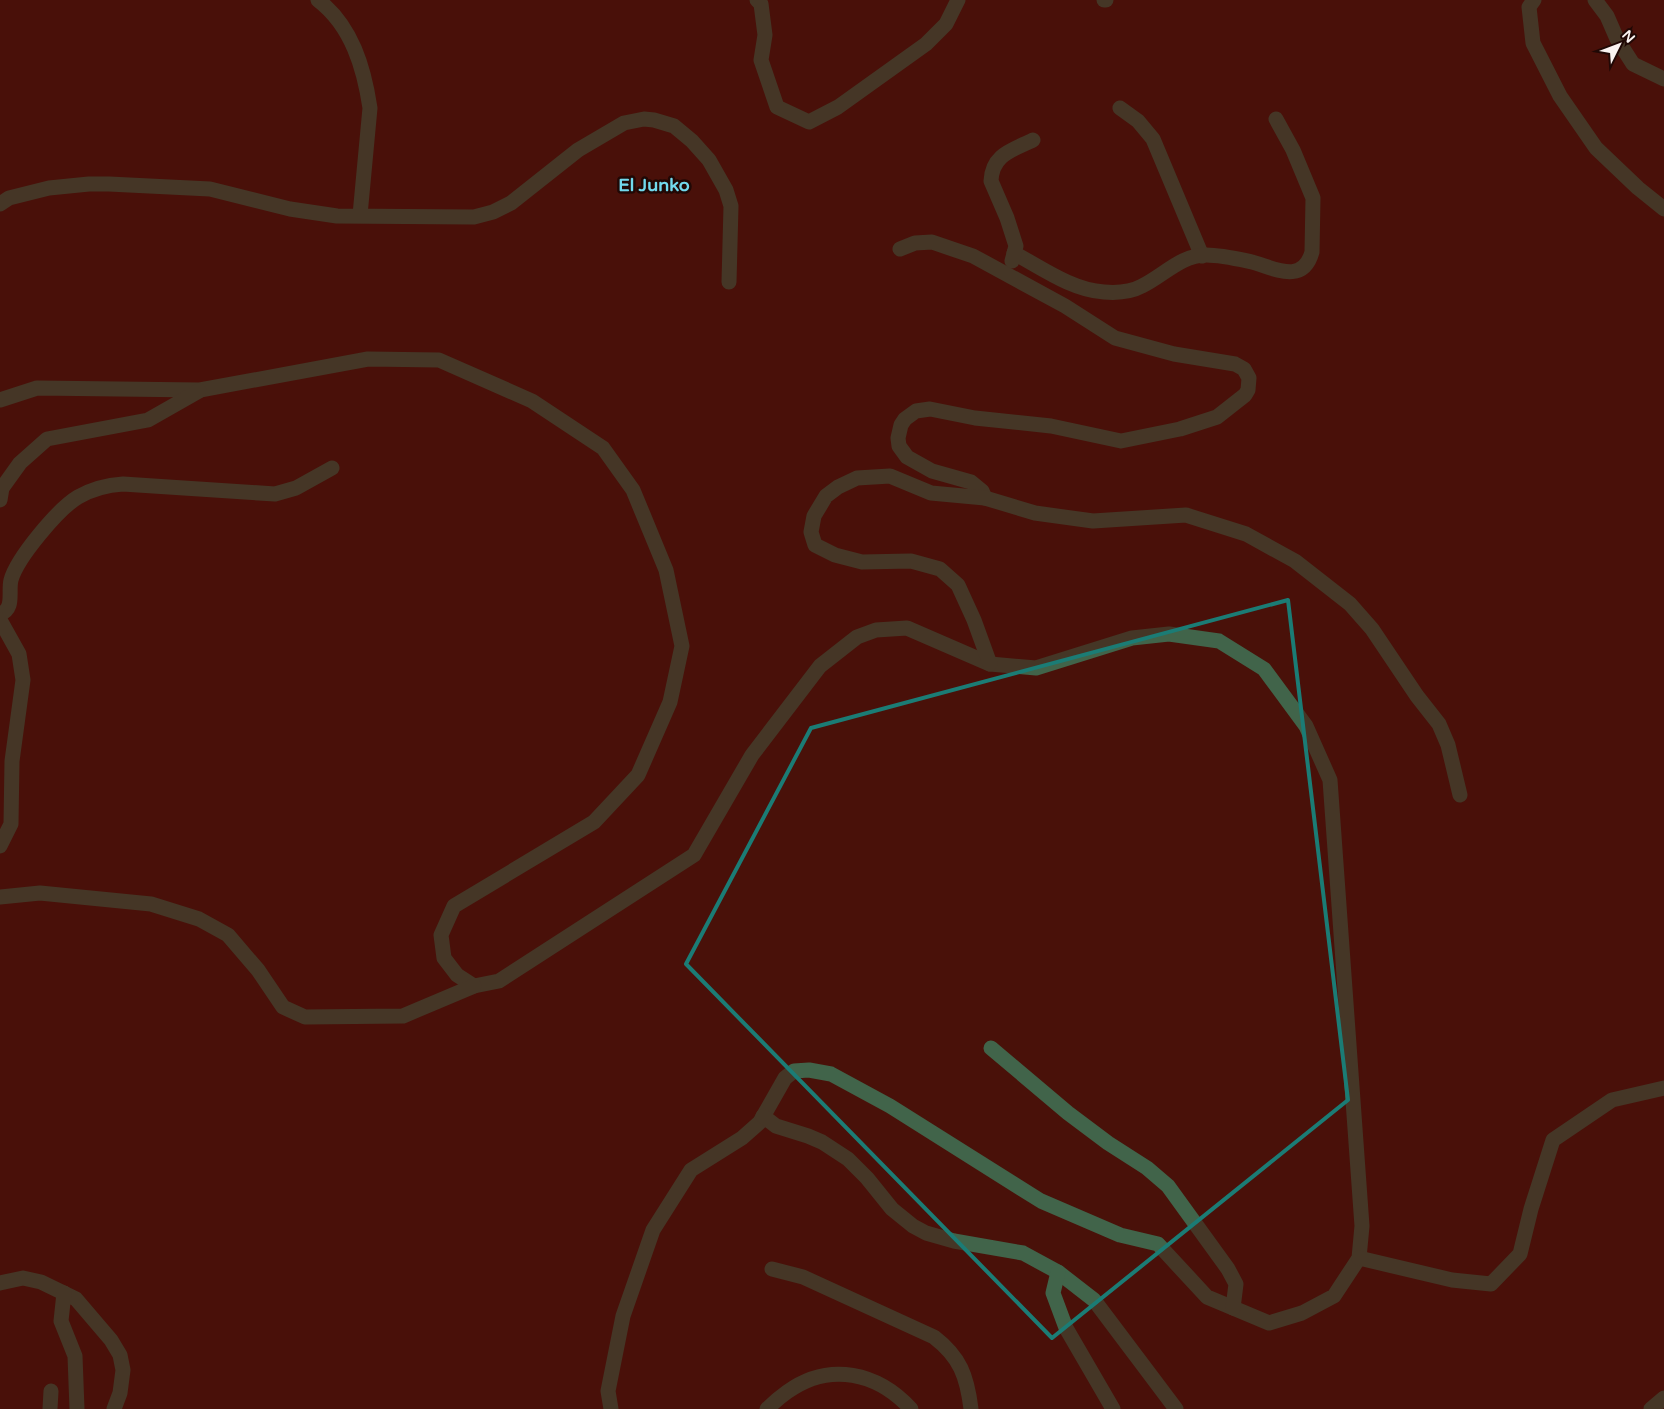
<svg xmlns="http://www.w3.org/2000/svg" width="1664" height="1409" font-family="'Varela Round',sans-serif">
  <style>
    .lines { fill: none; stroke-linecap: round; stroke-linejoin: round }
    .minor { stroke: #41644a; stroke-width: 15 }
    .marked { fill: none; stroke: #1b7c75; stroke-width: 4; stroke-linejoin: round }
    .labels { text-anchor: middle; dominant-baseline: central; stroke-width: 5; stroke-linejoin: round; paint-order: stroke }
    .district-label { font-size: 18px; font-weight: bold; fill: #72d9ed; stroke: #200805 }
  </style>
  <rect width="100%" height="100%" fill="#491109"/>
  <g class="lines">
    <g class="minor">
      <path d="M 318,0 C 352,26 364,68 370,108 L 360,215"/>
      <path d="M 757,0 L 761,4 L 765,35 L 761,60 L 777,107 L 809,122 L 838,107 L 926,44 L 946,24 L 958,0"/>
      <path d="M 1104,0 L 1106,0"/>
      <path d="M 1534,0 L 1529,7 L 1533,43 L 1560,96 L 1596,148 L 1638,188 L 1664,209"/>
      <path d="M 1595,0 L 1607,16 L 1617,39 L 1633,64 L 1664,79"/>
      <path d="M 1120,108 L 1138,121 L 1153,139 L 1202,256"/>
      <path d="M 0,204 L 9,198 L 49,188 L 89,184 L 109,184 L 210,189 L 290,209 L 337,216 L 474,217 L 493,212 L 511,203 L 578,150 L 624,123 L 644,119 L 654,120 L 674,126 L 692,141 L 709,160 L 726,190 L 731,206 L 729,282"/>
      <path d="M 900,249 L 915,243 L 932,242 L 973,256 L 1065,306 L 1115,338 L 1174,354 L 1235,364 L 1244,369 L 1249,378 L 1248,390 L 1245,395 L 1217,417 L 1180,429 L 1121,441 L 1051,426 L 975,418 L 930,409 L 916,411 L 905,419 L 901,425 L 898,438 L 899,446 L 907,457 L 932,471 L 971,482 L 982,491 L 985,498"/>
      <path d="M 1014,253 C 1042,268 1072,290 1104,292 C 1116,293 1131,292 1142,286 C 1163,276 1181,255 1206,255 C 1221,255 1238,259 1252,262 C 1274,268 1303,285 1312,252 L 1313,198 L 1293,150 L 1276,119"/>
      <path d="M 1012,261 L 1016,246 L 1007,218 L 991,181 C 992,154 1013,150 1033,140"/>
      <path d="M 0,400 L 37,388 L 200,390 L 368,359 L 439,360 L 532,401 L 603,448 L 633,490 L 666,570 L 682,646 L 670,702 L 638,775 L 594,822 L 454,906 L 441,935 L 444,958 L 457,975 L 474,986 L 499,981 L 694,855 L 752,755 L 820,666 L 857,637 L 876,630 L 907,628 L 990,664 L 1036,668 L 1132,638 L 1169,634 L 1219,641 L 1264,669 L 1306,726 L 1330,780 L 1362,1226 L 1359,1258 L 1334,1296 L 1302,1313 L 1269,1323 L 1207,1297 L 1158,1244 L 1120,1235 L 1041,1201 L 890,1106 L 831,1074 L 809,1070 L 794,1071 L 785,1078 L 760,1122 L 742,1138 L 691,1170 L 653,1230 L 623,1316 L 608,1391 L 611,1409"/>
      <path d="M 0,500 L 2,488 L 20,463 L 47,439 L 148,420 L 199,391"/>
      <path d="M 0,614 C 15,609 8,592 11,580 C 17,558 58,509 78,497 C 92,489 107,485 123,484 L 275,494 L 296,488 L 332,468"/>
      <path d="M 0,620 L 19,654 L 23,680 L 12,761 L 11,824 L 0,846"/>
      <path d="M 990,664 L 974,620 L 958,585 L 940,569 L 911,561 L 862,562 L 835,555 L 815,545 L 811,532 L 814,516 L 826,496 L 838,487 L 857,478 L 890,476 L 931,493 L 985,498 L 1035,513 L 1093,521 L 1186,515 L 1246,534 L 1295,561 L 1350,604 L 1372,629 L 1417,696 L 1439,724 L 1448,745 L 1460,795"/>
      <path d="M 0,897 L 40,893 L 151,904 L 199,919 L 228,935 L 258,970 L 283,1007 L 305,1017 L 403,1016 L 474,986"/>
      <path d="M 991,1048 L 1068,1113 L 1108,1143 L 1147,1168 L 1168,1186 L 1228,1269 L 1236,1284 L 1233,1308"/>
      <path d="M 763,1116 L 776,1126 L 808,1136 L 822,1142 L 848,1159 L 867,1178 L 892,1209 L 913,1226 L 926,1233 L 954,1241 L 1023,1253 L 1058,1272 L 1094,1300 L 1176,1409"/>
      <path d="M 1359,1258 L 1452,1280 L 1491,1284 L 1520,1254 L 1531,1209 L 1553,1140 L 1612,1100 L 1664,1088"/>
      <path d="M 772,1269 L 803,1277 L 934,1337 C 960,1357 967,1376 971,1409"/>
      <path d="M 1058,1272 L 1053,1293 L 1066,1328 L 1113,1409"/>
      <path d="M 0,1283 L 23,1278 L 41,1282 L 76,1299 L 111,1340 L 120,1355 L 123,1370 L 120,1393 L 114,1409"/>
      <path d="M 64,1293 L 61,1321 L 75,1356 L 77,1409"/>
      <path d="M 50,1409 L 51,1391"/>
      <path d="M 767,1409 C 773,1403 780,1397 787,1392 C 830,1361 878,1373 911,1409"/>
      <path d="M 1651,1409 L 1664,1398"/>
    </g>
  </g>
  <path d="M0 0H1664V1409H0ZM 1288,600 L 1348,1100 L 1052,1338 L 686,964 L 811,728 Z" fill="#491109" fill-opacity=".55" fill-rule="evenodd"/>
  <path class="marked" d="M 1288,600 L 1348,1100 L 1052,1338 L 686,964 L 811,728 Z"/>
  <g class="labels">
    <g class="district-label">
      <text x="654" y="185">El Junko</text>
    </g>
  </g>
  <g transform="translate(1619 45) rotate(48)" stroke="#200805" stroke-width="4" paint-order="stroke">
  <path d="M0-4L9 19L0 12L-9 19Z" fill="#faf3f1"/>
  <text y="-8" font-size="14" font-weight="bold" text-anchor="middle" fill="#faf3f1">N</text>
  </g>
</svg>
